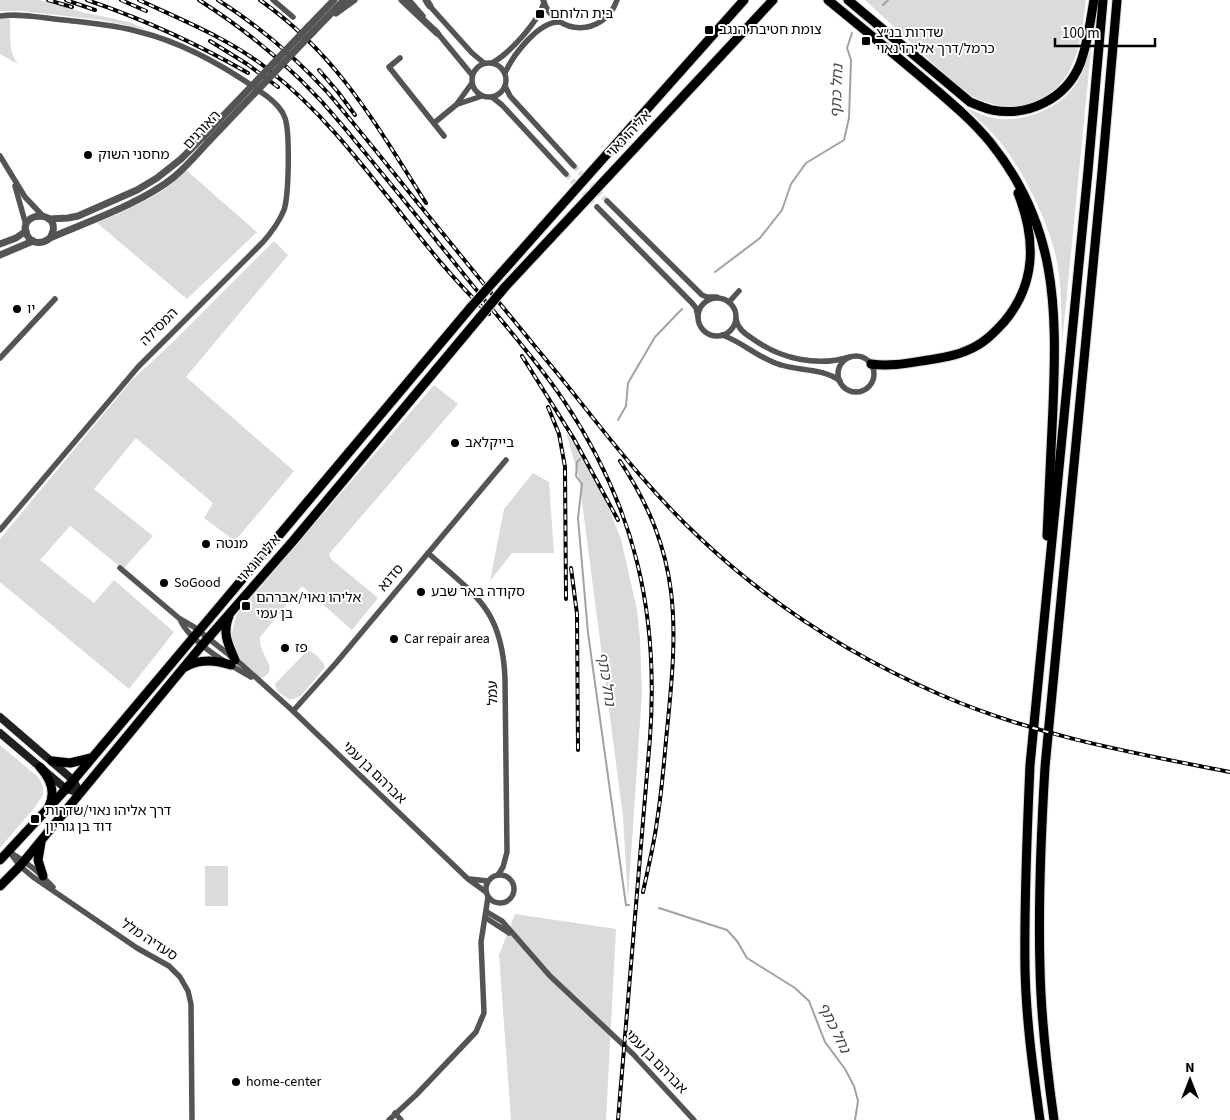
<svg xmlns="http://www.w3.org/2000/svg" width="1230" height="1120" font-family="'Source Sans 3','Noto Sans Hebrew',sans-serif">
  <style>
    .green { fill: #dbdbdb }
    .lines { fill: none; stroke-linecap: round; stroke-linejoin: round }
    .stream { stroke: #a2a2a2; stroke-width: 2 }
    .minor-tunnel { stroke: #d9d9d9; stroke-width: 5.5; stroke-dasharray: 5.5 3; stroke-linecap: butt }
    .trunk-casing { stroke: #dbdbdb; stroke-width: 11 }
    .minor { stroke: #545454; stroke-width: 5.5 }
    .tertiary { stroke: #545454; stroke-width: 7 }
    .secondary { stroke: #212121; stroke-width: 8 }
    .trunk { stroke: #000; stroke-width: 9 }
    .rail-casing { stroke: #000; stroke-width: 4 }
    .rail { stroke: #fff; stroke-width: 2; stroke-dasharray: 5.5; stroke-linecap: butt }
    .trunk-bridge-casing { stroke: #dbdbdb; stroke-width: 11; stroke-linecap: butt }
    .tertiary-bridge { stroke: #545454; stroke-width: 7 }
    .trunk-bridge { stroke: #000; stroke-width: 9 }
    .poi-dot { fill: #000; stroke: #fff; stroke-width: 2 }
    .labels { text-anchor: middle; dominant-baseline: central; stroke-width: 4; stroke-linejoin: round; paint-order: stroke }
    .poi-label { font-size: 14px; fill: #000; stroke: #fff; text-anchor: start }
    .street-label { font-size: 14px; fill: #000; stroke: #fff }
    .water-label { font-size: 15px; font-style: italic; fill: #434343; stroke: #fff }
  </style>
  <rect width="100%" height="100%" fill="#fff"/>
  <g class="green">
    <path d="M 0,0 L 40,0 L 82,12 L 129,22 L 148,30 L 101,20 L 21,11 L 0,11 Z"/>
    <path d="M 865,0 L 1086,0 C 1083,20 1082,41 1074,60 C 1055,110 1006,117 964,92 Z"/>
    <path d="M 6,18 L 10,20 C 11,36 8,52 18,64 L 0,54 L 0,19 Z"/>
    <path d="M 1093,30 L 1062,344 C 1061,319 1062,293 1058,268 C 1052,227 1022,166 994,135 C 985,125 975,117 966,108 C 977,112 988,118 1000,119 C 1030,121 1064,106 1079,79 C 1087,64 1089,46 1093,30 Z"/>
    <path d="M 186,170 L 257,232 L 187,299 L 97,223 C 127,209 164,196 186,170 Z"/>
    <path d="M 274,241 L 288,255 L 186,377 L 294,471 L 235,541 L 204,518 L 213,503 L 136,438 L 94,489 L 153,536 L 123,569 L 70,526 L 40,560 L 94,603 L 114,580 L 174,632 L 129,689 L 0,582 L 0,539 L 131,381 L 173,342 Z"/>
    <path d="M 434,385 L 458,404 L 329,554 L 331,559 L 378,598 L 352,630 L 302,586 L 260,637 C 258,657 283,669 260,679 C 253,675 249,671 245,665 C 227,646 230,637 237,614 Z"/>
    <path d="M 566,432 L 589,466 L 603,494 L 621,539 L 637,610 L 640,639 L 642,693 L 628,900 L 623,817 L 579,479 Z"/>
    <path d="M 533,473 L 549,482 L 554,553 L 512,553 L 490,581 L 504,509 Z"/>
    <path d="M 308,651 C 316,653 322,660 325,667 L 301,696 L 290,700 L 277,691 L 275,684 L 305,653 Z"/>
    <path d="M 0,745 L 38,777 L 43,786 L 43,795 L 35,807 L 0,848 Z"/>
    <rect x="205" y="866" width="23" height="40"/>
    <path d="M 515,914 L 616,929 L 606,1120 L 511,1120 L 499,955 Z"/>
  </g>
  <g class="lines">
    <g class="stream">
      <path d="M 883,5 L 888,0"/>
      <path d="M 715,272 L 760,238 L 782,210 L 791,184 L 806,163 L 844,140 L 849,118 L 851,60 L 847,48 L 852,33"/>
      <path d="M 618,420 L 626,406 L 628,383 L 655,337 L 682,309"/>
      <path d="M 580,459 L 577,462 L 576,476 L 582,484 L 578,518 L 588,633 L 626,905 L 629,905"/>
      <path d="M 659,908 L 727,930 L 737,941 L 747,958 L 795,988 L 809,1001 L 825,1042 L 845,1069 L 854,1086 L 858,1101 L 855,1120"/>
    </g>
    <g class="minor-tunnel">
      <path d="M 574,166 L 607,201"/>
      <path d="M 566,174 L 597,207"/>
    </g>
    <defs>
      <g id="trunk">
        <path d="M 828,0 C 861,27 894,54 927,82 C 949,101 972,120 990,142 C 1057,225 1057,306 1053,407 C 1051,450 1049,493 1047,536"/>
        <path d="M 848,0 L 970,102 C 977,105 984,108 992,110 C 1028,117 1066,99 1080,64 C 1088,43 1090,22 1094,0"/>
        <path d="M 495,280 L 744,0"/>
        <path d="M 505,287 L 773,0"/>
        <path d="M 871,364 C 890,367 909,363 928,360 C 941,358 956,356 968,350 C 983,344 993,334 1004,322 C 1037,283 1036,239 1018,193"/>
        <path d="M 229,616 C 222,633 228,644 235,660"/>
        <path d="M 185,667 C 199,659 216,660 231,665"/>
        <path d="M 52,761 L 70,763 L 91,758"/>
        <path d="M 40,767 C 50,778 56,792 49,806"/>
        <path d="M 41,842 L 38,860 L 43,876"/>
        <path d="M 0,860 L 66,789 L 471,307"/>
        <path d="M 0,886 L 20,866 L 203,644 L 293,541 L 480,317"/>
        <path d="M 1040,1120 C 1033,1070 1026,1019 1025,968 C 1024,900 1027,833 1030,765 L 1088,171 L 1103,0"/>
        <path d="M 1054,1120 C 1047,1070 1041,1019 1040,968 C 1038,901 1041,834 1045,767 L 1102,172 L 1117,0"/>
      </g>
    </defs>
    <use href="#trunk" class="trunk-casing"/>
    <g class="minor">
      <path d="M 273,0 L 293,17"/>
      <path d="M 409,0 L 423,16"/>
      <path d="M 543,0 C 556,37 604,37 617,0"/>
      <path d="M 427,3 L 472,53 L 484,63"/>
      <path d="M 0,16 C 21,13 43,18 64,20 C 90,23 115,25 140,32 C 184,43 231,70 268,97 C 275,103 282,109 285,118 C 290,132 289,195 284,210 C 279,222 271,233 263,242 L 138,367 L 0,530"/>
      <path d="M 435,30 L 472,75"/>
      <path d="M 400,58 L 389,67 L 444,136"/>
      <circle cx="489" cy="80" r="17"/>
      <path d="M 492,63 C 509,54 539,21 544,2"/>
      <path d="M 505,73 C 513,55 538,22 559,22"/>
      <path d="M 505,86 L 510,96 L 574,166"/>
      <path d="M 492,97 L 502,105 L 566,174"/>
      <path d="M 458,104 L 482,96"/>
      <path d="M 434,123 L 456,105 L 472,83"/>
      <path d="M 0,156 L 25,197 L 42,215"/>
      <path d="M 15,186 L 26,225"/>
      <path d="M 607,201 L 702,295 L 707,297 L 717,297"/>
      <path d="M 597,207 L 692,303 L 696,308 L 698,317"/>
      <circle cx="717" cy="317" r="19"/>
      <path d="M 729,302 L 739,291"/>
      <path d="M 736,319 C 738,329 744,333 753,339 C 781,359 817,367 850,357"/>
      <path d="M 722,335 C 743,342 759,359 781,365 C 800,371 823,368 840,381"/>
      <circle cx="856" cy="374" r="18"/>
      <path d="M 0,358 L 55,299"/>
      <path d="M 428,553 C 476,596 502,609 505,678 L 507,852 L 503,867 L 498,875"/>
      <path d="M 120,568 L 180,619 L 194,627 L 242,665 L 293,711 L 468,879 L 486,892"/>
      <path d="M 180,619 C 189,642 230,665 251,677"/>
      <path d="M 293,711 L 336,663 L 506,460"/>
      <path d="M 9,851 L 20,866 L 33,877 L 137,948 L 169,966 L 180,977 L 188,991 L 191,1004 L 192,1120"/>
      <path d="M 13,854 C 28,863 41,874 53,887"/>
      <circle cx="500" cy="889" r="14"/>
      <path d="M 470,879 L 488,881"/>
      <path d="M 487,912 L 502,921 L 550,976 L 633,1054 L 694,1120"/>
      <path d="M 486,918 L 509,933"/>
      <path d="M 395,1113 L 401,1120"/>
      <path d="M 389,1120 L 416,1095 L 476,1032 L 484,1013 L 481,942 L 488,897"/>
    </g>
    <g class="tertiary">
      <path d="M 402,0 L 437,33"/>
      <path d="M 426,0 L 430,6"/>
      <path d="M 336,13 L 354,0"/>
      <path d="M 308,27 L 334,0"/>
      <path d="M 313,32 L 344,0"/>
      <path d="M 49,219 L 68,218 L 78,216 L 137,190 L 157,178 L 181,159 L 203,137"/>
      <path d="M 50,238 C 67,209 15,210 27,235 C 32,245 43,244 50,238 C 89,221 142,203 174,177 C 187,166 198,153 209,141"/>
      <path d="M 0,244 L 16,238 L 26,231"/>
      <path d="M 0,255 L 33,241"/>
    </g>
    <g class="secondary">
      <path d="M 0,717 L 73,780 L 80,793"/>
      <path d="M 0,733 L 66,789 L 80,793"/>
    </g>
    <use href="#trunk" class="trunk"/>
    <defs>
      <g id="rail">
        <path d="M 48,0 L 72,7"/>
        <path d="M 66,0 L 95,10"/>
        <path d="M 87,0 C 143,19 196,43 248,73"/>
        <path d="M 121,0 L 146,11"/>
        <path d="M 139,0 C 184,21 230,39 269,70 C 356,138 409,238 489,314"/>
        <path d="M 199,0 C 254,35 301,75 342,125 C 388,180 433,236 478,292 C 507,328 539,363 564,401 C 635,507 659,612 650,738 L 618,1120"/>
        <path d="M 218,0 C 259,26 295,57 328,93 C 357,127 385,162 413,197 C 463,258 512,319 562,379 C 606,434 649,491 701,539 C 770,604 853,657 941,695 C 1033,735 1133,753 1230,772"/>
        <path d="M 260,0 C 338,55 376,125 426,203"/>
        <path d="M 210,41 L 247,64 L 278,87"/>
        <path d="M 319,70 L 338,92 L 355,115"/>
        <path d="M 522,356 L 574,439 L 618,520"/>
        <path d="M 548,407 L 559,434 L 565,467 L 566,599"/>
        <path d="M 620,461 C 682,555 678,623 667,730 C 664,761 662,791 657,821 C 654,845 648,868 643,892"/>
        <path d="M 571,568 L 577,614 L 578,750"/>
      </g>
    </defs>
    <use href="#rail" class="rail-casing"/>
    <use href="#rail" class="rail"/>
    <defs>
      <g id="trunk-bridge">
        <path d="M 471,307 L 495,280"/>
        <path d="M 480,317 L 505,287"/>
      </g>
    </defs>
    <use href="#trunk-bridge" class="trunk-bridge-casing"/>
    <g class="tertiary-bridge">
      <path d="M 203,137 L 308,27"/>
      <path d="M 209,141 L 313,32"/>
    </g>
    <use href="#trunk-bridge" class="trunk-bridge"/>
  </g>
  <g class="poi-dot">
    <rect x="535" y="9" width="10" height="10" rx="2.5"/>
    <rect x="704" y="25" width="10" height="10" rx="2.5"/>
    <rect x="861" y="36" width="10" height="10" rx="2.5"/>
    <circle cx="88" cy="155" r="5"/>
    <circle cx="17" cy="309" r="5"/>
    <circle cx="455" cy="443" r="5"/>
    <circle cx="206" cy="544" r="5"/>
    <circle cx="164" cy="583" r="5"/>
    <circle cx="421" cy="592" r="5"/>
    <rect x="241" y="601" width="10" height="10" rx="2.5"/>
    <circle cx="394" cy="639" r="5"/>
    <circle cx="285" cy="648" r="5"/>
    <rect x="30" y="814" width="10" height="10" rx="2.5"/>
    <circle cx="236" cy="1082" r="5"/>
  </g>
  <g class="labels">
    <g class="poi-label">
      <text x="550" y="14">בית הלוחם</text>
      <text x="719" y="30">צומת חטיבת הנגב</text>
      <text x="876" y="33">שדרות בנ״צ<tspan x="876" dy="16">כרמל/דרך אליהו נאוי</tspan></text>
      <text x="98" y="155">מחסני השוק</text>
      <text x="27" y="309">יו</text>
      <text x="465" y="443">בייקלאב</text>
      <text x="216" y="544">מנטה</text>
      <text x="174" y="583">SoGood</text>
      <text x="431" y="592">סקודה באר שבע</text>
      <text x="256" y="598">אליהו נאוי/אברהם<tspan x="256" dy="16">בן עמי</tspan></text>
      <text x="404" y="639">Car repair area</text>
      <text x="295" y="648">פז</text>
      <text x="45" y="811">דרך אליהו נאוי/שדרות<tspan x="45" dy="16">דוד בן גוריון</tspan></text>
      <text x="246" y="1082">home-center</text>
    </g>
    <g class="street-label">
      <text transform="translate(202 130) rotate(-47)">האורגים</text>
      <text transform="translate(629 134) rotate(-47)">אליהו נאוי</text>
      <text transform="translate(159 327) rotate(-45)">המסילה</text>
      <text transform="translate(259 559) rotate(-49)">אליהו נאוי</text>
      <text transform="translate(391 578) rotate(-50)">סדנא</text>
      <text transform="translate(493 693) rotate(-91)">עמל</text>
      <text transform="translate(374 773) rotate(44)">אברהם בן עמי</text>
      <text transform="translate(149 940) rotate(33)">סעדיה מלל</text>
      <text transform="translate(656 1062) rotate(46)">אברהם בן עמי</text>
    </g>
    <g class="water-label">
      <text transform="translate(837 91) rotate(-88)">נחל כתף</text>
      <text transform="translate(606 679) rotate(81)">נחל כתף</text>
      <text transform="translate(834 1028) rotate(64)">נחל כתף</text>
    </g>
  </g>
  <g transform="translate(1190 1080)" stroke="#ffffff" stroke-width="4" paint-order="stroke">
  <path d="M0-4L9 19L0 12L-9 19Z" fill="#000000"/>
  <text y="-8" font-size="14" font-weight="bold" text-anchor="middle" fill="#000000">N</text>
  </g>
  <path d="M1055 38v8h100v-8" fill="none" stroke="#000000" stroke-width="2.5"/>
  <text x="1062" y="38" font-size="15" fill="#000000" stroke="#ffffff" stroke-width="4" paint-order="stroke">100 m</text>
</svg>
